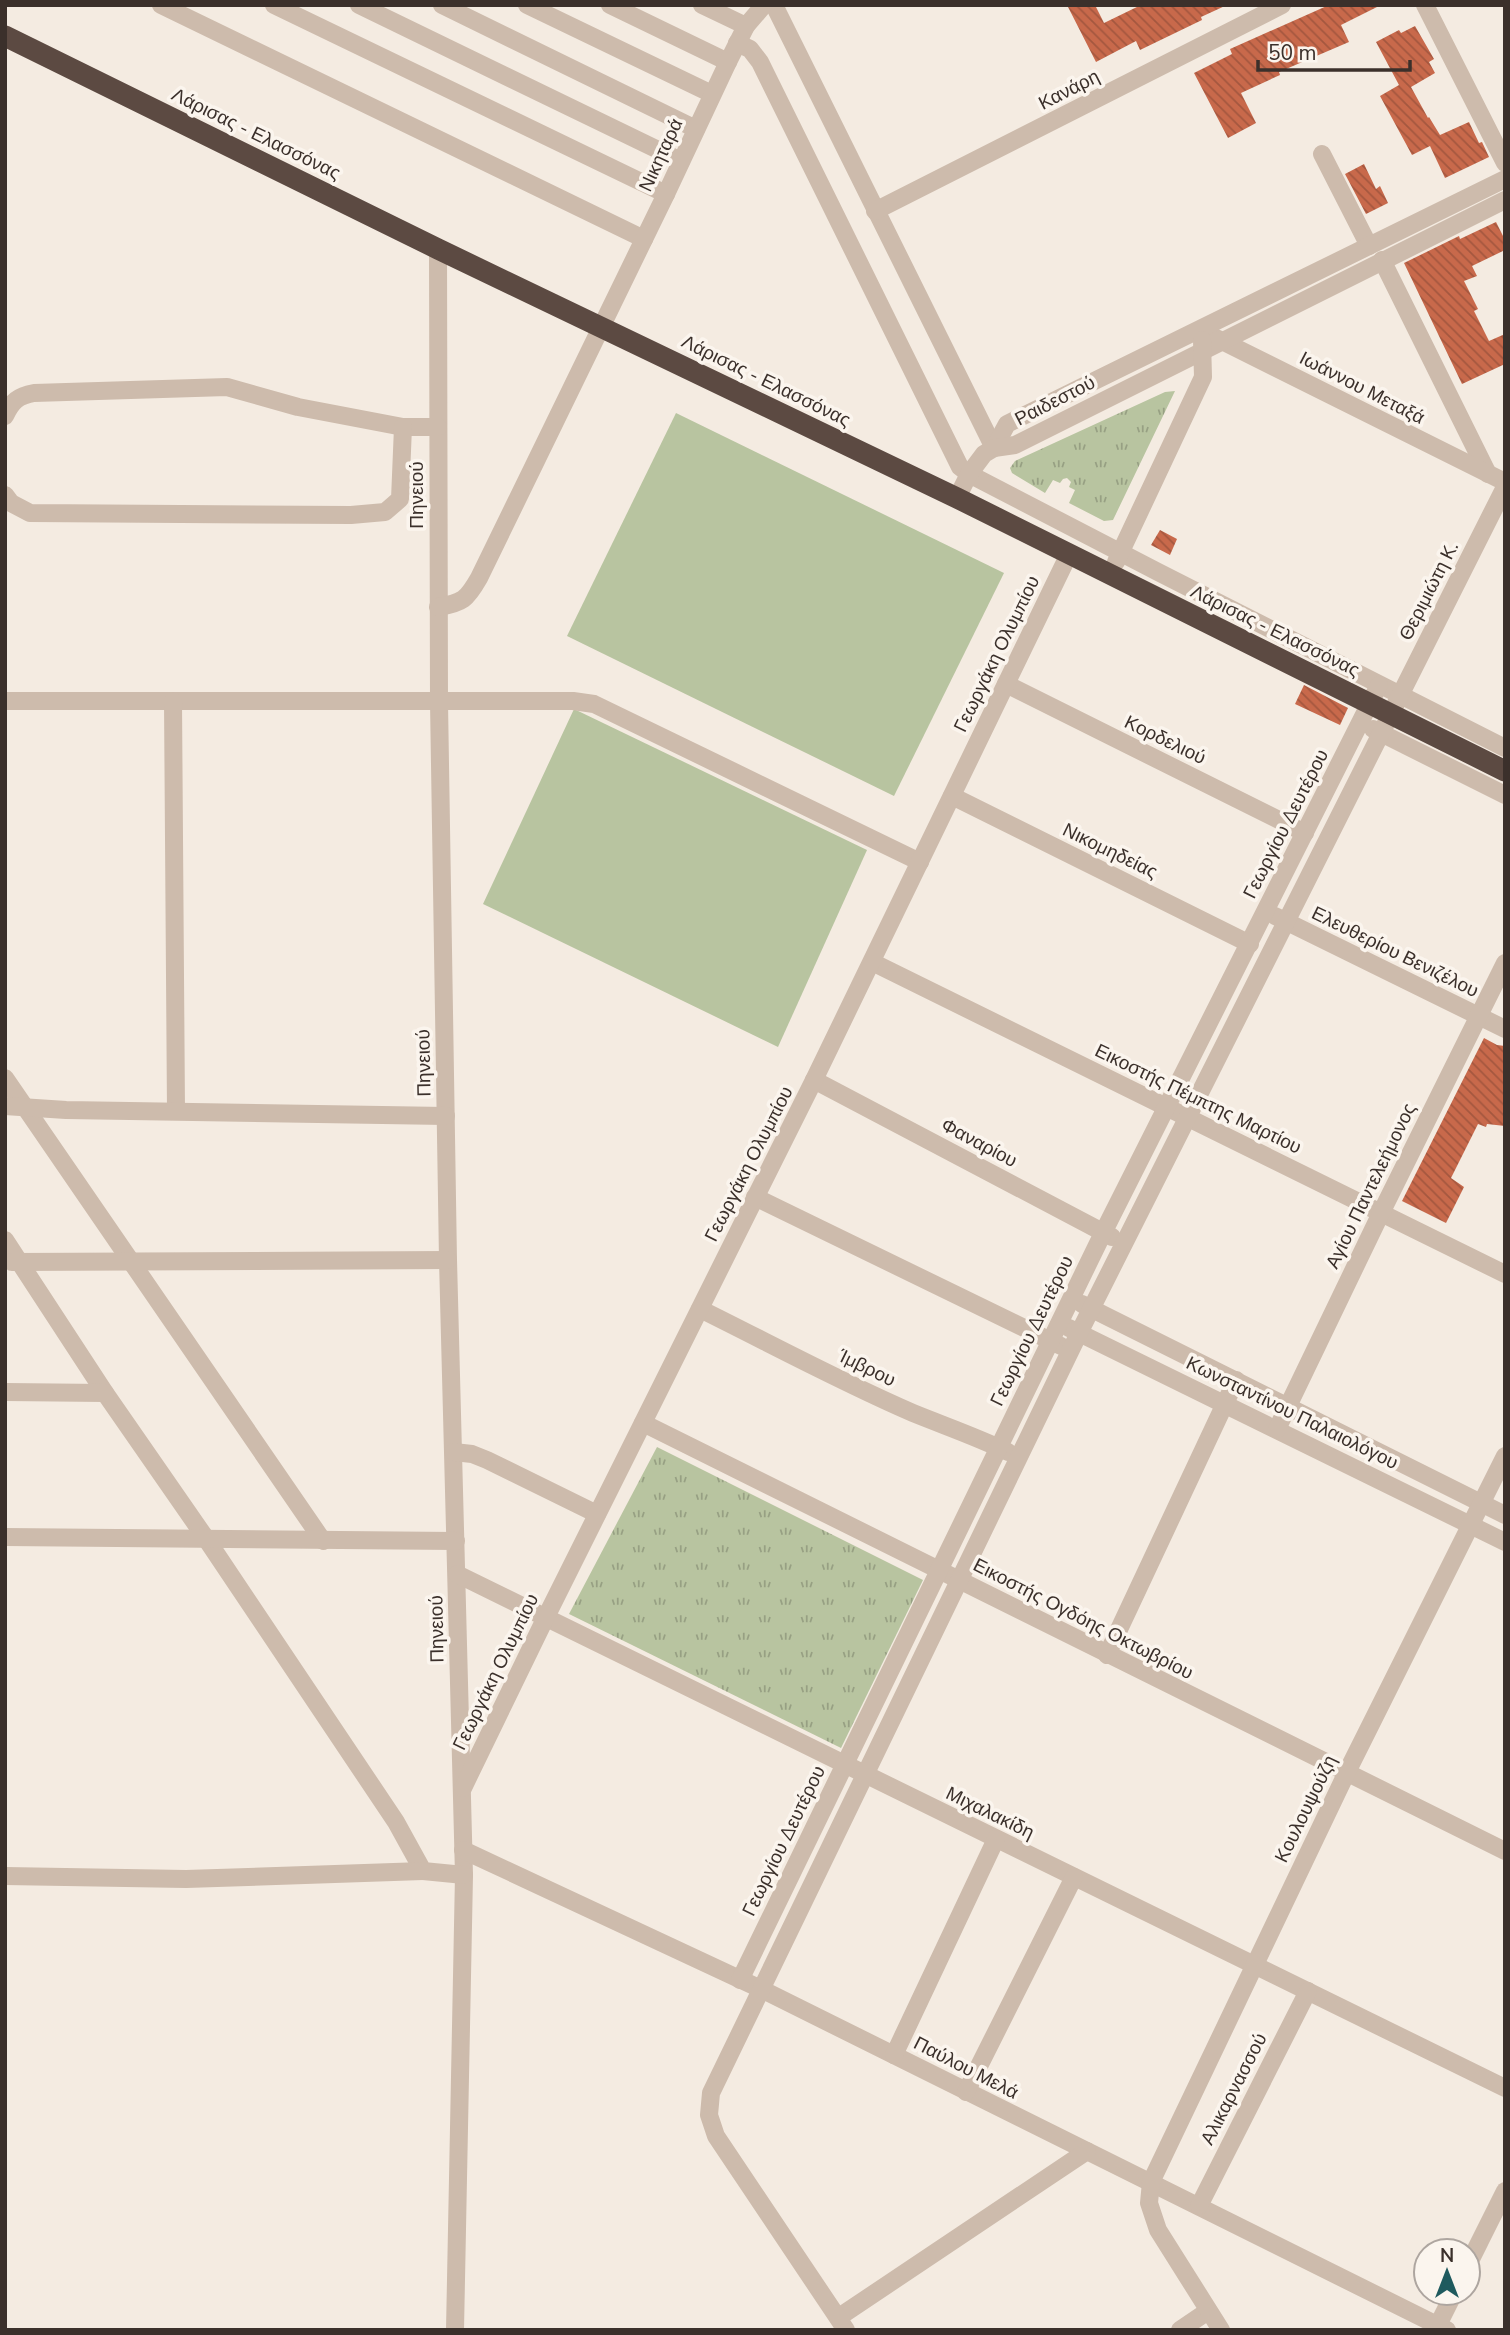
<svg xmlns="http://www.w3.org/2000/svg" width="1510" height="2335" font-family="'Nunito Sans',sans-serif">
  <style>
    .grass { fill: #b8c4a0 }
    .park { fill: url(#park-tufts) }
    .building { fill: url(#building-back-hatch) }
    .lines { fill: none; stroke-linecap: round; stroke-linejoin: round }
    .minor { stroke: #cdbbac; stroke-width: 18 }
    .highway { stroke: #5c4a42; stroke-width: 21 }
    .labels { text-anchor: middle; dominant-baseline: central; stroke-width: 7; stroke-linejoin: round; paint-order: stroke }
    .street-label { font-size: 19px; fill: #3b302b; stroke: #fbf5ee }
  </style>
  <defs>
    <pattern id="park-tufts" width="24" height="20" patternUnits="userSpaceOnUse" patternTransform="scale(1.75)"><rect width="24" height="20" fill="#b8c4a0"/><path d="M3 7l-1-3M5 7V3M7 7l1-3M15 17l-1-3M17 17v-4M19 17l1-3" fill="none" stroke="#97a083"/></pattern>
    <pattern id="building-back-hatch" width="6" height="6" patternUnits="userSpaceOnUse" patternTransform="scale(1.75)"><rect width="6" height="6" fill="#c8694b"/><path d="M-1 5l2 2M0 0l6 6M5-1l2 2" fill="none" stroke="#a4573f"/></pattern>
  </defs>
  <rect width="100%" height="100%" fill="#f4ebe1"/>
  <g class="grass">
    <path d="M 676,413 L 1004,573 L 894,796 L 567,636 Z"/>
    <path d="M 574,709 L 867,850 L 778,1047 L 483,904 Z"/>
  </g>
  <g class="park">
    <path d="M 1175,391 L 1113,520 L 1104,521 L 1069,503 L 1075,490 L 1069,487 L 1071,482 L 1067,478 L 1063,479 L 1060,483 L 1053,480 L 1045,493 L 1012,473 L 1010,468 L 1015,461 L 1165,392 Z"/>
    <path d="M 657,1447 L 923,1580 L 841,1748 L 569,1614 Z"/>
  </g>
  <g class="building">
    <path d="M 1067,5 L 1095,5 L 1104,23 L 1141,5 L 1227,5 L 1201,17 L 1202,20 L 1140,50 L 1136,41 L 1096,62 Z"/>
    <path d="M 1329,5 L 1381,5 L 1341,25 L 1349,42 L 1279,72 L 1280,75 L 1241,93 L 1256,123 L 1228,138 L 1194,73 L 1232,54 L 1230,49 Z"/>
    <path d="M 1415,26 L 1434,59 L 1429,62 L 1435,73 L 1411,87 L 1428,118 L 1429,117 L 1440,135 L 1469,122 L 1479,143 L 1482,142 L 1489,157 L 1445,178 L 1430,146 L 1412,155 L 1380,96 L 1399,85 L 1376,42 L 1399,30 L 1401,33 Z"/>
    <path d="M 1364,164 L 1376,189 L 1380,186 L 1388,203 L 1366,214 L 1345,174 Z"/>
    <path d="M 1496,222 L 1505,240 L 1505,250 L 1472,266 L 1477,276 L 1464,281 L 1478,309 L 1474,311 L 1489,341 L 1505,334 L 1505,364 L 1462,384 L 1404,263 L 1459,236 L 1460,239 Z"/>
    <path d="M 1160,530 L 1177,539 L 1170,555 L 1151,545 Z"/>
    <path d="M 1304,685 L 1348,708 L 1340,725 L 1295,704 Z"/>
    <path d="M 1484,1038 L 1497,1045 L 1505,1046 L 1505,1126 L 1487,1124 L 1486,1127 L 1478,1124 L 1451,1178 L 1464,1187 L 1446,1223 L 1402,1201 Z"/>
  </g>
  <g class="lines">
    <g class="minor">
      <path d="M 161,5 L 644,239"/>
      <path d="M 274,5 L 666,194"/>
      <path d="M 359,5 L 681,161"/>
      <path d="M 442,5 L 696,129"/>
      <path d="M 527,5 L 712,94"/>
      <path d="M 610,5 L 728,62"/>
      <path d="M 702,5 L 746,26"/>
      <path d="M 774,5 L 994,448"/>
      <path d="M 1425,5 L 1505,163"/>
      <path d="M 737,43 L 750,49 L 760,62 L 960,467 L 969,474 L 1158,572 L 1505,748"/>
      <path d="M 1322,154 L 1369,246"/>
      <path d="M 875,211 L 1282,5"/>
      <path d="M 438,249 L 439,702 L 448,1260 L 464,1875 L 455,2330"/>
      <path d="M 1382,260 L 1488,474"/>
      <path d="M 1214,337 L 1505,482"/>
      <path d="M 5,416 C 12,401 18,396 34,393 L 227,387 L 298,407 L 403,427 L 438,427"/>
      <path d="M 994,448 L 1007,424 L 1505,179"/>
      <path d="M 5,495 L 11,503 L 30,513 L 351,515 L 385,512 L 400,499 L 403,427"/>
      <path d="M 957,498 L 969,474 L 984,454 L 994,448 L 1015,445 L 1505,200"/>
      <path d="M 1116,562 L 1203,377 L 1202,340"/>
      <path d="M 438,607 C 463,603 467,599 479,578 L 666,194 L 728,62 L 746,26 L 764,5"/>
      <path d="M 1006,684 L 1305,833"/>
      <path d="M 5,701 L 573,701 L 594,704 L 920,862"/>
      <path d="M 173,701 L 176,1111"/>
      <path d="M 1373,729 L 1505,795"/>
      <path d="M 952,796 L 1250,944"/>
      <path d="M 1275,916 L 1505,1029"/>
      <path d="M 872,962 L 1505,1274"/>
      <path d="M 5,1078 L 323,1541"/>
      <path d="M 814,1080 L 1112,1237"/>
      <path d="M 5,1106 L 66,1110 L 446,1116"/>
      <path d="M 755,1197 L 1061,1346"/>
      <path d="M 5,1240 L 105,1393 L 207,1540 L 396,1822 L 423,1871 L 464,1875"/>
      <path d="M 12,1262 L 448,1260"/>
      <path d="M 1082,1304 L 1505,1515"/>
      <path d="M 700,1309 C 771,1344 841,1382 913,1413 C 945,1426 977,1437 1008,1452"/>
      <path d="M 1069,1328 L 1505,1542"/>
      <path d="M 5,1392 L 105,1393"/>
      <path d="M 643,1423 L 1505,1851"/>
      <path d="M 1277,1429 L 1381,1213 L 1505,963"/>
      <path d="M 454,1452 L 472,1454 L 487,1460 L 597,1514"/>
      <path d="M 5,1537 L 456,1541"/>
      <path d="M 457,1574 L 1505,2088"/>
      <path d="M 1107,1655 L 1236,1380"/>
      <path d="M 463,1788 L 545,1619 L 814,1080 L 1069,554"/>
      <path d="M 463,1850 L 761,1989 L 1447,2330"/>
      <path d="M 5,1876 L 186,1879 L 423,1871"/>
      <path d="M 740,1980 L 1103,1233 L 1379,685"/>
      <path d="M 894,2055 L 996,1839"/>
      <path d="M 966,2092 L 1074,1877"/>
      <path d="M 1199,2206 L 1308,1991"/>
      <path d="M 1468,2265 L 1505,2191"/>
      <path d="M 839,2317 L 1087,2151"/>
      <path d="M 1438,2325 L 1454,2293"/>
      <path d="M 846,2330 L 716,2136 L 709,2115 L 711,2093 L 1079,1333 L 1505,487"/>
      <path d="M 1180,2330 L 1208,2311"/>
      <path d="M 1221,2330 L 1158,2230 L 1149,2203 L 1151,2182 L 1346,1774 L 1505,1456"/>
    </g>
    <path class="highway" d="M 5,36 L 438,249 L 957,498 L 1505,771"/>
  </g>
  <g class="labels">
    <g class="street-label">
      <text transform="translate(1069 90) rotate(-27)">Κανάρη</text>
      <text transform="translate(256 134) rotate(26)">Λάρισας - Ελασσόνας</text>
      <text transform="translate(661 155) rotate(-65)">Νικηταρά</text>
      <text transform="translate(766 381) rotate(26)">Λάρισας - Ελασσόνας</text>
      <text transform="translate(1362 388) rotate(27)">Ιωάννου Μεταξά</text>
      <text transform="translate(1055 401) rotate(-27)">Ραιδεστού</text>
      <text transform="translate(417 495) rotate(-90)">Πηνειού</text>
      <text transform="translate(1429 591) rotate(-63)">Θεριμιώτη Κ.</text>
      <text transform="translate(1275 631) rotate(26)">Λάρισας - Ελασσόνας</text>
      <text transform="translate(997 654) rotate(-64)">Γεωργάκη Ολυμπίου</text>
      <text transform="translate(1165 740) rotate(26)">Κορδελιού</text>
      <text transform="translate(1286 824) rotate(-63)">Γεωργίου Δευτέρου</text>
      <text transform="translate(1110 851) rotate(26)">Νικομηδείας</text>
      <text transform="translate(1395 952) rotate(26)">Ελευθερίου Βενιζέλου</text>
      <text transform="translate(424 1063) rotate(-91)">Πηνειού</text>
      <text transform="translate(1198 1099) rotate(26)">Εικοστής Πέμπτης Μαρτίου</text>
      <text transform="translate(979 1143) rotate(28)">Φαναρίου</text>
      <text transform="translate(749 1164) rotate(-63)">Γεωργάκη Ολυμπίου</text>
      <text transform="translate(1371 1186) rotate(-64)">Αγίου Παντελεήμονος</text>
      <text transform="translate(1032 1331) rotate(-64)">Γεωργίου Δευτέρου</text>
      <text transform="translate(867 1368) rotate(26)">Ίμβρου</text>
      <text transform="translate(1292 1413) rotate(26)">Κωνσταντίνου Παλαιολόγου</text>
      <text transform="translate(1083 1619) rotate(27)">Εικοστής Ογδόης Οκτωβρίου</text>
      <text transform="translate(437 1629) rotate(-91)">Πηνειού</text>
      <text transform="translate(496 1672) rotate(-64)">Γεωργάκη Ολυμπίου</text>
      <text transform="translate(1306 1809) rotate(-64)">Κουλουψούζη</text>
      <text transform="translate(990 1813) rotate(26)">Μιχαλακίδη</text>
      <text transform="translate(784 1841) rotate(-64)">Γεωργίου Δευτέρου</text>
      <text transform="translate(966 2068) rotate(27)">Παύλου Μελά</text>
      <text transform="translate(1234 2089) rotate(-63)">Αλικαρνασσού</text>
    </g>
  </g>
  <rect width="1510" height="2335" fill="none" stroke="#3b302b" stroke-width="14"/>
  <g transform="translate(1447 2272)"><circle r="33" fill="#fbf5ee" stroke="#aea6a0" stroke-width="2"/>
  <path d="M0-5L12 26L0 18L-12 26Z" fill="#1f5a5e"/>
  <text y="-10" font-size="19" font-weight="bold" text-anchor="middle" fill="#3b302b">N</text>
  </g>
  <path d="M1258 60v10h152v-10" fill="none" stroke="#3b302b" stroke-width="3.5"/>
  <text x="1268" y="60" font-size="21" fill="#3b302b" stroke="#fbf5ee" stroke-width="5" paint-order="stroke">50 m</text>
</svg>
